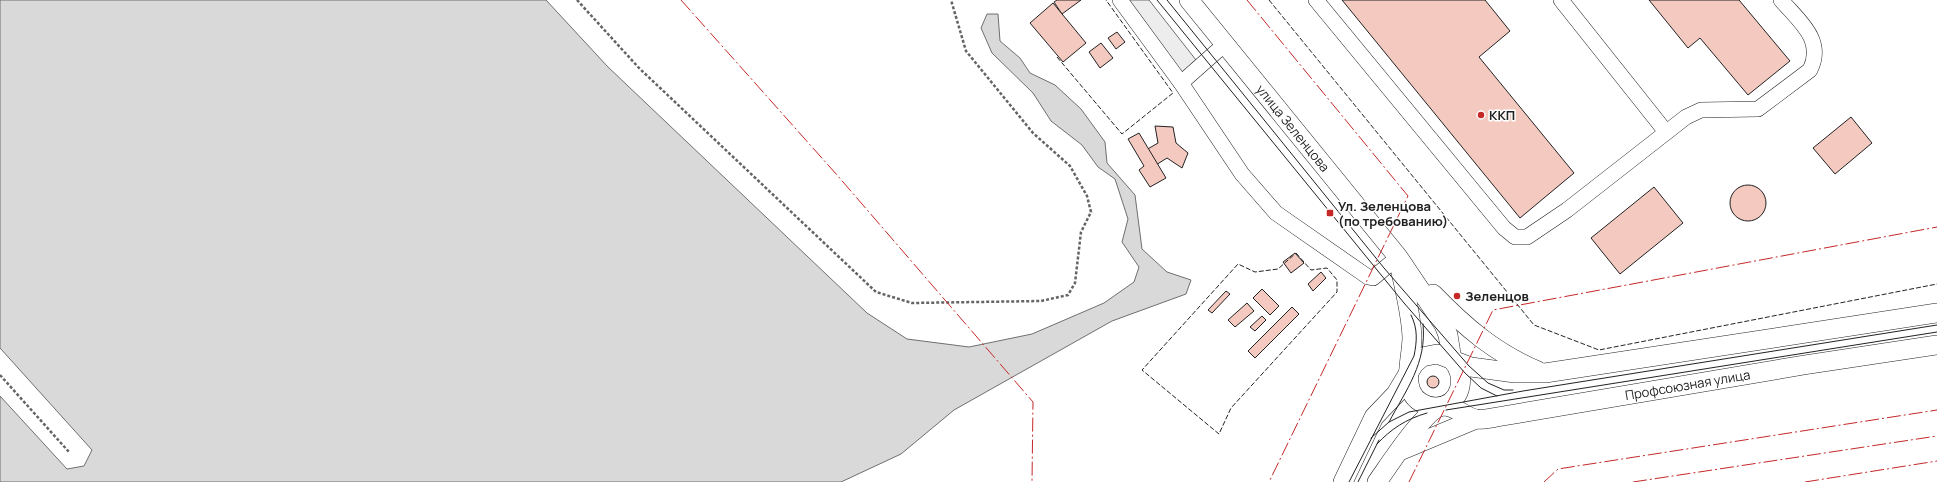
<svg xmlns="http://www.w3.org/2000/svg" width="1937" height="482" font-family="Manrope,sans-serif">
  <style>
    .parking { fill: #ededed; stroke: #6f6f6f }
    .water { fill: #d9d9d9; stroke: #6f6f6f }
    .building { fill: #f3c9c0; stroke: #222 }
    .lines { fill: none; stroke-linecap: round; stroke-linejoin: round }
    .minor-casing { stroke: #222; stroke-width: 16 }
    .major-casing { stroke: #222; stroke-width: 20 }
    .path { stroke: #646464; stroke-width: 2.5; stroke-dasharray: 3 2; stroke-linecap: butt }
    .minor { stroke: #fff; stroke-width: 15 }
    .major { stroke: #fff; stroke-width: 19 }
    .tram { stroke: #222; stroke-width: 1 }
    .fence { stroke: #222; stroke-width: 1; stroke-dasharray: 5 2; stroke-linecap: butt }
    .power { stroke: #c62828; stroke-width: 1; stroke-dasharray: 14 3 2 3; stroke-linecap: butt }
    .poi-dot { fill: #c62828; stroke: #fff; stroke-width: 1.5 }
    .labels { text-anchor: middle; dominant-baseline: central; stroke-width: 3; stroke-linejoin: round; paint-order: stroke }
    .poi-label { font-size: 13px; font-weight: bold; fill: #222; stroke: #fff; text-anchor: start }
    .street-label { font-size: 13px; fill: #222; stroke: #fff }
  </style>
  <rect width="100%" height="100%" fill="#fff"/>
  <path class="parking" d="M 1127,0 L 1149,0 L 1196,60 L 1179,76 Z"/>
  <path class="water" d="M 0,0 L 546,0 L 608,67 L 867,313 L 907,339 L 969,347 L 1032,334 L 1104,303 L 1134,282 L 1139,267 L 1122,242 L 1128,219 L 1115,179 L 1098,167 L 1082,145 L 1051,121 L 1033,93 L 992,53 L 981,28 L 987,14 L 998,14 L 1000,41 L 1020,58 L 1030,73 L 1055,85 L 1081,109 L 1105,142 L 1107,163 L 1135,195 L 1142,249 L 1167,272 L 1191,280 L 1186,294 L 1112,321 L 954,410 L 901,454 L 841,482 L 0,482 L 0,396 L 67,469 L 84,466 L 92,450 L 0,348 Z"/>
  <g class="building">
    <path d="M 1057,0 L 1081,0 L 1062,14 L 1054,2 Z"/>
    <path d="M 1342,0 L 1485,0 L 1510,31 L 1479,57 L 1574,173 L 1520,218 Z"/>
    <path d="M 1649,0 L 1739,0 L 1790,61 L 1748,95 L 1700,38 L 1688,48 Z"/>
    <path d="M 1053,3 L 1086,43 L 1063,62 L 1030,23 Z"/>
    <path d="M 1117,32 L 1125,42 L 1116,49 L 1108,38 Z"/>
    <path d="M 1101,43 L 1113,58 L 1100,68 L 1089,52 Z"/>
    <path d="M 1851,117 L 1872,143 L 1835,174 L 1813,148 Z"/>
    <path d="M 1155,126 L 1173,127 L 1176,143 L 1188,153 L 1182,168 L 1167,158 L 1148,170 L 1139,154 L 1158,143 Z"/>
    <path d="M 1139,133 L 1166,178 L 1150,187 L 1139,170 L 1144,166 L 1128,139 Z"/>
    <circle cx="1748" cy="203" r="18"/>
    <path d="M 1654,187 L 1683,223 L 1620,274 L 1591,238 Z"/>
    <path d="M 1295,253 L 1304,263 L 1291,273 L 1283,262 Z"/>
    <path d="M 1321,272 L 1326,278 L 1313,291 L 1308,284 Z"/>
    <path d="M 1262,289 L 1279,306 L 1270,315 L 1253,298 Z"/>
    <path d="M 1226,291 L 1230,294 L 1212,313 L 1208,310 Z"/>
    <path d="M 1247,303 L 1254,311 L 1235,327 L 1228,320 Z"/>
    <path d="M 1292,307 L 1299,314 L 1255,358 L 1248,351 Z"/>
    <path d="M 1262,316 L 1266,320 L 1255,331 L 1250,327 Z"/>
    <circle cx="1433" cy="382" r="6"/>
  </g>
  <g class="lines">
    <defs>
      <g id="minor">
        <path d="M 1120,0 L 1181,83 L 1242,174 L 1276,213 L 1368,277 L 1373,278 L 1398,257"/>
        <path d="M 1316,0 L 1504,228 L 1515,237 L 1527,237 L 1567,210 L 1686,117 L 1701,110 L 1758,109 L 1810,70 C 1825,40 1799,21 1781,0"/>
        <path d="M 1561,0 L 1666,132"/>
        <path d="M 1181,83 L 1225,44"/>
      </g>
      <g id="major">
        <path id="s1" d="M 1189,0 L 1398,257 L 1444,325 L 1448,335 L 1452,360"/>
        <path d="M 1400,268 C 1405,290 1411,314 1412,337 C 1412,354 1405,375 1411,391 C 1415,401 1426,407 1436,407 C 1461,406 1468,376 1452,360"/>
        <path d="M 1433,294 C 1465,327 1495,353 1538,371"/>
        <path d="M 1402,450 L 1476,419"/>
        <path d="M 1343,482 L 1374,417 L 1396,394 L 1414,364 L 1422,357 L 1437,354 L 1471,367 L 1515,373 L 1545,373 L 1937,313"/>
        <path id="s2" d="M 1377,482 C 1388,467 1427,405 1445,406 C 1457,407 1465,417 1476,419 C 1482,420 1491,418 1497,417 L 1804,365 L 1937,345"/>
      </g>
    </defs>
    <use href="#minor" class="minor-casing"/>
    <use href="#major" class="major-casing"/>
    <g class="path">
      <path d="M 577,0 L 639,68 L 876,292 L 912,303 L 1041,301 L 1068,295 L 1075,283 L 1081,232 L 1091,212 L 1087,196 L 1070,166 L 1033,133 L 966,51 L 951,0"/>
      <path d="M 0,375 L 69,452"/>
    </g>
    <use href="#minor" class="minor"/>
    <use href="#major" class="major"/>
    <g class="tram">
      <path d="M 1157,0 L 1404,303 L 1465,373 L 1481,388 L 1497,396"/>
      <path d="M 1167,0 L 1384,268 L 1469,366 L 1488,383 L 1504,390 L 1513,390"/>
      <path d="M 1446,410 L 1937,332"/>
      <path d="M 1389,422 C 1406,390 1427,363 1423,324"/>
      <path d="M 1371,438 L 1389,422 L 1409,412 L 1523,391 L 1937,325"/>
      <path d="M 1377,444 C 1391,429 1406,419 1427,413"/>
      <path d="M 1349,482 L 1414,356 C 1417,341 1418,329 1411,315"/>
      <path d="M 1358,482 L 1379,440"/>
    </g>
    <g class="fence">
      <path d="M 1269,0 L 1534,325 L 1599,350 L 1937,284"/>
      <path d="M 1057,57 L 1122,134 L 1173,93 L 1106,0"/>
      <path d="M 1296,253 L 1311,270 L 1327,268 L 1337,280 L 1337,292 L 1231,408 L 1219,434 L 1142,370 L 1238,264 L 1255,272 L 1278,269 Z"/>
    </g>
    <g class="power">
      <path d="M 681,0 L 837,175 L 1033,402 L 1032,482"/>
      <path d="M 1247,0 L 1408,196 L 1269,482"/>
      <path d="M 1409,482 L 1493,310 L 1937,227"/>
      <path d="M 1544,482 L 1558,469 L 1937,410"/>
      <path d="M 1633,482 L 1937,436"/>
      <path d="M 1805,482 L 1937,461"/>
    </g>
  </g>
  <g class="poi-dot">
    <circle cx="1481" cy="115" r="4"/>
    <rect x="1326" y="209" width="8" height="8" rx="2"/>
    <circle cx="1457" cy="296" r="4"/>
  </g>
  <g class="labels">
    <g class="poi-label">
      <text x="1489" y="115">ККП</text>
      <text x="1338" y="206">Ул. Зеленцова<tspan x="1338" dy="15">(по требованию)</tspan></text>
      <text x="1465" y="296">Зеленцов</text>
    </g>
    <g class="street-label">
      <text stroke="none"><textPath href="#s1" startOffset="165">улица Зеленцова</textPath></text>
      <text stroke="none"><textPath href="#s2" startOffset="352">Профсоюзная улица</textPath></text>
    </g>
  </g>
</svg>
